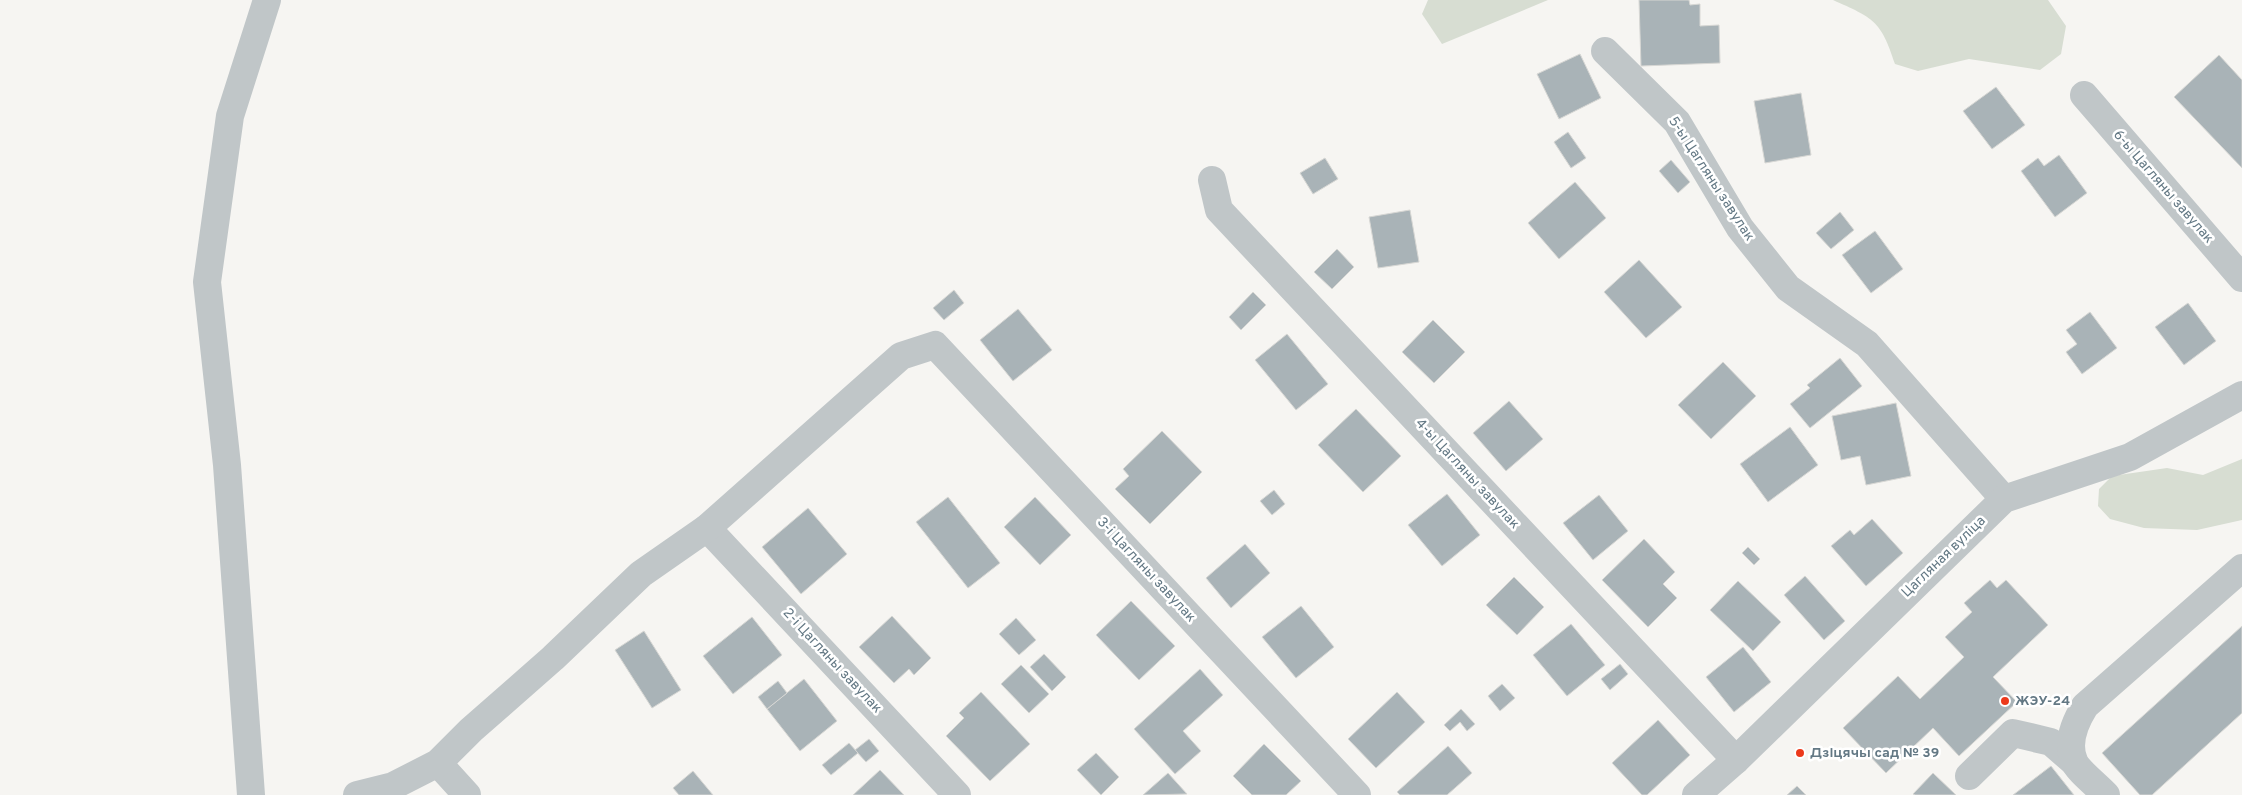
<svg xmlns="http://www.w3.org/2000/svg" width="2242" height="795" font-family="Overpass,sans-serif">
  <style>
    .green { fill: #d7ddd2 }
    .building { fill: #a9b3b7; stroke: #d7d7d4 }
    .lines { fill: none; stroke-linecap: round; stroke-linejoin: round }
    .minor { stroke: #c0c6c8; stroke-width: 28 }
    .poi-dot { fill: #ec391b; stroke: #fff; stroke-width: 2 }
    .labels { text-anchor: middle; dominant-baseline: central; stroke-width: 5; stroke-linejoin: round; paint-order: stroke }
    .street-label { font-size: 14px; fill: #637884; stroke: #fff }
    .poi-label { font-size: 14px; font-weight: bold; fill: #637884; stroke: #fff; text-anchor: start }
  </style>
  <rect width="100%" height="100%" fill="#f6f5f2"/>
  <g class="green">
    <path d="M 1428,0 L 1548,0 L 1442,44 L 1422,14 Z"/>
    <path d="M 1833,0 L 2048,0 L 2066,26 L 2061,54 L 2040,70 L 1969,59 L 1918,71 L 1895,64 C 1881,20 1873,18 1833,0 Z"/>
    <path d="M 2242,459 L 2242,520 L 2197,530 L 2144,528 L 2110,519 L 2098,506 L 2099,489 L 2112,476 L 2167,468 L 2203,475 Z"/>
  </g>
  <g class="building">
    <path d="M 1639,0 L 1689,0 L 1690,5 L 1700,4 L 1700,26 L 1719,25 L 1720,63 L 1641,66 Z"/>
    <path d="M 1580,54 L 1601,98 L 1559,119 L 1537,74 Z"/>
    <path d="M 2219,55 L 2242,80 L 2242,168 L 2174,97 Z"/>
    <path d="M 1996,87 L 2025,125 L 1992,149 L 1963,111 Z"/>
    <path d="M 1801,93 L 1811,155 L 1765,163 L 1754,101 Z"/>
    <path d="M 1568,132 L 1586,158 L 1571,168 L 1554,142 Z"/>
    <path d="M 2059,155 L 2087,193 L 2055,217 L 2021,171 L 2038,158 L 2044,166 Z"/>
    <path d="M 1325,158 L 1338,179 L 1313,194 L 1300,173 Z"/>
    <path d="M 1671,160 L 1690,182 L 1678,193 L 1659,171 Z"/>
    <path d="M 1575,182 L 1606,218 L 1559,259 L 1528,223 Z"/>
    <path d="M 1410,210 L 1419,262 L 1378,268 L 1369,217 Z"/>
    <path d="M 1840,212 L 1854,230 L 1831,249 L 1816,233 Z"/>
    <path d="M 1875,231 L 1903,269 L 1871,293 L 1842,255 Z"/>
    <path d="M 1337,249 L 1354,267 L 1332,289 L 1314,272 Z"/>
    <path d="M 1639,260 L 1682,307 L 1646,338 L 1604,292 Z"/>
    <path d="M 954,290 L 964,303 L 944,320 L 933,308 Z"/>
    <path d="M 1253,292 L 1266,305 L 1241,330 L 1229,317 Z"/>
    <path d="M 2188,303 L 2216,341 L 2184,365 L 2155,327 Z"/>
    <path d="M 1018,309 L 1052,350 L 1013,381 L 980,340 Z"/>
    <path d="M 2090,312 L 2117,348 L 2082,374 L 2066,352 L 2077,344 L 2066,330 Z"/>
    <path d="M 1433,320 L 1465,352 L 1434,383 L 1402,352 Z"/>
    <path d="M 1287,334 L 1328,384 L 1296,410 L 1255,360 Z"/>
    <path d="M 1840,358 L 1862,386 L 1810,428 L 1790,404 L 1810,388 L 1807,385 Z"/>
    <path d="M 1723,362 L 1756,396 L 1711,439 L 1678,405 Z"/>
    <path d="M 1509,401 L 1543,439 L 1506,471 L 1473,433 Z"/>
    <path d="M 1896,403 L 1911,476 L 1866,485 L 1860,456 L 1841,460 L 1832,416 Z"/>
    <path d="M 1356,409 L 1401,456 L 1363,492 L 1318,445 Z"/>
    <path d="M 1790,427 L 1818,465 L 1768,502 L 1740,464 Z"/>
    <path d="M 1162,431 L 1202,472 L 1150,524 L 1115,489 L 1129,476 L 1123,469 Z"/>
    <path d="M 1274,490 L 1285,504 L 1272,515 L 1260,501 Z"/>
    <path d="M 1447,494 L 1480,535 L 1442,566 L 1408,525 Z"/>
    <path d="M 1599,495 L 1628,531 L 1593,560 L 1563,523 Z"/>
    <path d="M 948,497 L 1000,563 L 968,588 L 916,522 Z"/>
    <path d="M 1035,497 L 1071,535 L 1040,565 L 1004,527 Z"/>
    <path d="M 808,508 L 847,554 L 801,594 L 762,547 Z"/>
    <path d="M 1872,519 L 1903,553 L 1866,586 L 1831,546 L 1850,530 L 1854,535 Z"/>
    <path d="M 1644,539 L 1675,572 L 1663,584 L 1677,598 L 1648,627 L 1602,580 Z"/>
    <path d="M 1245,544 L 1270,573 L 1231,608 L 1206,578 Z"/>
    <path d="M 1748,547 L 1760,559 L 1754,565 L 1742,553 Z"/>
    <path d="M 1805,576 L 1845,621 L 1824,640 L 1784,595 Z"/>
    <path d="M 1514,577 L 1544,607 L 1517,635 L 1486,605 Z"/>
    <path d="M 1990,580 L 1997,588 L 2006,580 L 2048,625 L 1993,677 L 2017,702 L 1959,756 L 1933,728 L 1886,773 L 1843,728 L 1898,676 L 1920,699 L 1964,657 L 1945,637 L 1972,612 L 1964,603 Z"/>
    <path d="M 1738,581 L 1781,622 L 1753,651 L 1710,610 Z"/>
    <path d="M 1131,601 L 1175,646 L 1139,680 L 1096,635 Z"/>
    <path d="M 1301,606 L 1334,647 L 1296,678 L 1262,637 Z"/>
    <path d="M 892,616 L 931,658 L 914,675 L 909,669 L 894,683 L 859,647 Z"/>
    <path d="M 752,617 L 782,655 L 733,694 L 703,656 Z"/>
    <path d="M 1016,618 L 1036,640 L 1019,655 L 999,634 Z"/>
    <path d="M 1571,624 L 1605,665 L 1567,696 L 1533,655 Z"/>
    <path d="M 2242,626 L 2242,713 L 2152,795 L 2140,795 L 2102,753 Z"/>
    <path d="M 644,631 L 681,690 L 652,708 L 615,650 Z"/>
    <path d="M 1743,647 L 1771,682 L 1734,712 L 1706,677 Z"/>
    <path d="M 1044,654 L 1066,677 L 1052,691 L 1030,667 Z"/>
    <path d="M 1620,664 L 1628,674 L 1610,690 L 1601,679 Z"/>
    <path d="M 1021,665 L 1049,694 L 1029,713 L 1001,684 Z"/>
    <path d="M 1200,669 L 1223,695 L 1183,731 L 1201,751 L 1175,774 L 1134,729 Z"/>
    <path d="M 804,679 L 837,721 L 800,751 L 767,709 Z"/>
    <path d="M 778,681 L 787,693 L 767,709 L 758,697 Z"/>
    <path d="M 1502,684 L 1515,698 L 1500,711 L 1488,696 Z"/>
    <path d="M 981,692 L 1030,744 L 990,781 L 946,736 L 964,718 L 959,713 Z"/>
    <path d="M 1397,692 L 1425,722 L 1376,768 L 1348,739 Z"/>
    <path d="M 1461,709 L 1475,724 L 1467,731 L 1460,722 L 1450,731 L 1444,725 Z"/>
    <path d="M 1658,720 L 1690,755 L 1647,795 L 1642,795 L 1612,763 Z"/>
    <path d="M 869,739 L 879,751 L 866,762 L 855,750 Z"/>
    <path d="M 849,743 L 858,753 L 831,775 L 822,765 Z"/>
    <path d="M 1264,744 L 1301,781 L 1286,795 L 1252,795 L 1233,776 Z"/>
    <path d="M 1448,746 L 1472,773 L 1447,795 L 1400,795 L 1397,792 Z"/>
    <path d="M 1096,753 L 1119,777 L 1101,795 L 1077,770 Z"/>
    <path d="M 2051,766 L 2074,795 L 2013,795 Z"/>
    <path d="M 880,770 L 904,795 L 853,795 Z"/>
    <path d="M 693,771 L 713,795 L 679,795 L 673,788 Z"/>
    <path d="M 1168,773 L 1187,794 L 1143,795 Z"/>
    <path d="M 1933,773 L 1956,795 L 1915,795 L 1913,794 Z"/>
    <path d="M 1797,786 L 1806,795 L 1787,795 Z"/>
  </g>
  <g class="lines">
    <g class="minor">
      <path d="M 1605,51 L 1677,122 L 1740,228 L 1788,288 L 1867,344 L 2004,499"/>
      <path d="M 2084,95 L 2242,278"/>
      <path d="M 1212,180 L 1219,210 L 1736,760"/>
      <path d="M 707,528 L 957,795"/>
      <path d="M 438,763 L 467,795"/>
      <path d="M 1969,776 L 2013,733 L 2051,742 L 2074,762"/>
      <path d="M 251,795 L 227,465 L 207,282 L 230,116 L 267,0"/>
      <path d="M 357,795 L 393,786 L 438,763 L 471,730 L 553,658 L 641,574 L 707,528 L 901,356 L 935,345 L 1357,795"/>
      <path d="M 1696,795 L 1736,760 L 2004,499 L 2130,457 L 2242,395"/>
      <path d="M 2106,795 C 2099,787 2077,770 2074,761 C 2066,742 2075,722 2085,706 L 2242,568"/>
    </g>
  </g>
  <g class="poi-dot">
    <circle cx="2005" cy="701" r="5"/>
    <circle cx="1800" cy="753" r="5"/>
  </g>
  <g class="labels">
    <g class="street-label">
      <text transform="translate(1711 179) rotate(57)">5-ы Цагляны завулак</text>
      <text transform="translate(2163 187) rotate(49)">6-ы Цагляны завулак</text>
      <text transform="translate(1467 474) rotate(47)">4-ы Цагляны завулак</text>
      <text transform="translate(1944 557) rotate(-44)">Цагляная вуліца</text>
      <text transform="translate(1146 570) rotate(47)">3-і Цагляны завулак</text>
      <text transform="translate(832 661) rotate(47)">2-і Цагляны завулак</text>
    </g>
    <g class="poi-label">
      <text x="2015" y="701">ЖЭУ-24</text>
      <text x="1810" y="753">Дзіцячы сад № 39</text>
    </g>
  </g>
</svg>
